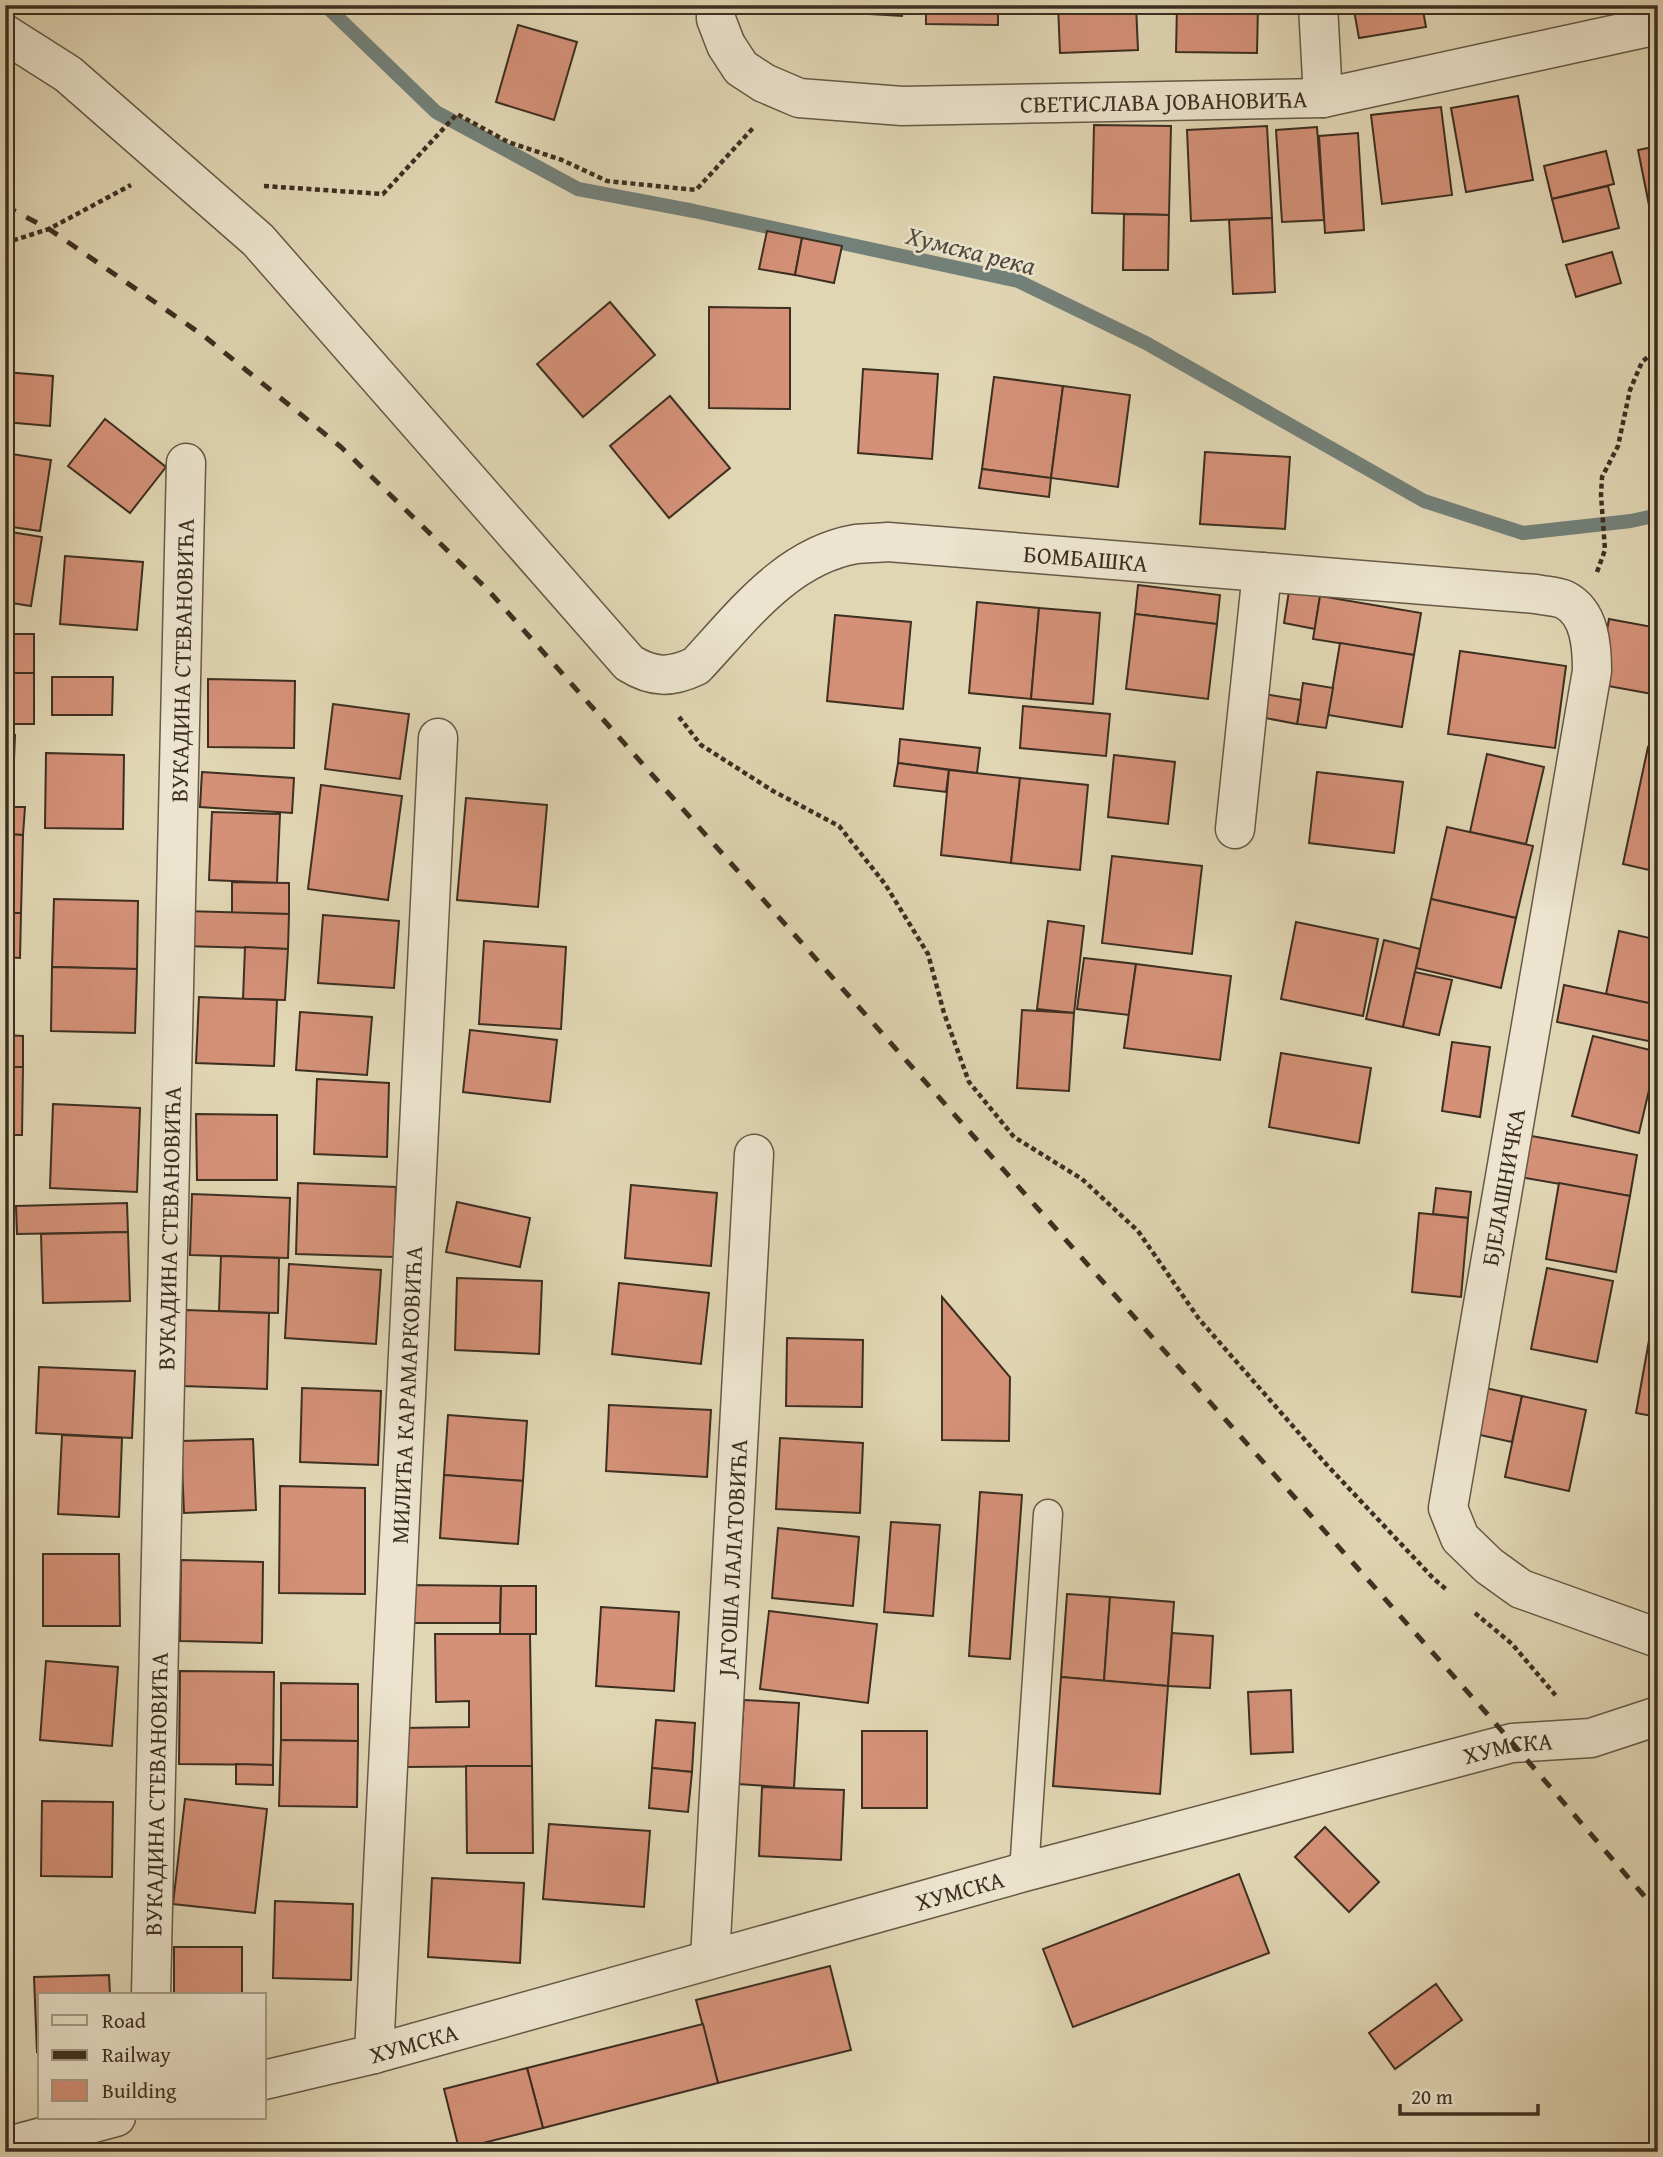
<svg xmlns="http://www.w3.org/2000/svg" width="1663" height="2157" font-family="'Gentium Book Plus',serif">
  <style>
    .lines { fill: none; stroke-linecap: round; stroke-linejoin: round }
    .stream { stroke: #73817a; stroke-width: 14 }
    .building { fill: #d49178; stroke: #3d2f21; stroke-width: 2 }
    .service-casing { stroke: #665946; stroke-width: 31 }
    .minor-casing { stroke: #665946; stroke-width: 41 }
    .tertiary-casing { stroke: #665946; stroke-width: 41 }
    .path { stroke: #3d2f21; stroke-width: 4.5; stroke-dasharray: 5 3.5; stroke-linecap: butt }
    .service { stroke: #ece4ce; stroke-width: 28 }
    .minor { stroke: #ece4ce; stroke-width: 38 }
    .tertiary { stroke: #ece4ce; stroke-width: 38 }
    .rail { stroke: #3d2f21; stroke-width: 5; stroke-dasharray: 12 12; stroke-linecap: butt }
    .labels { text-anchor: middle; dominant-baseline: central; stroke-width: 5; stroke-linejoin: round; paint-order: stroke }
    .street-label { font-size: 24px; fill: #3d2f21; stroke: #ece4ce }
    .water-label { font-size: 26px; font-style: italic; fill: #4f4a3f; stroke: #ece4ce }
  </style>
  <rect width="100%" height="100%" fill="#e1d6b4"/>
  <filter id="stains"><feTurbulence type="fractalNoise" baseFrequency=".00286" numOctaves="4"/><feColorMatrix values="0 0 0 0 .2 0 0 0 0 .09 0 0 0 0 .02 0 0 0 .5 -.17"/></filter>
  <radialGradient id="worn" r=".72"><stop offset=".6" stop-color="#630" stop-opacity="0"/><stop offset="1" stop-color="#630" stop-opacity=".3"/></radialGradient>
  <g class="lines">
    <path class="stream" d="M 325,5 L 436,112 L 578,189 L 694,211 L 1018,281 L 1146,343 L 1424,501 L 1523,533 L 1631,521 L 1658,515"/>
  </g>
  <g class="building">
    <path d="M 836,5 L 903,5 L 902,16 L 836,12 Z"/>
    <path d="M 926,5 L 998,5 L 998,25 L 926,24 Z"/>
    <path d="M 1058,5 L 1136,5 L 1138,50 L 1060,53 Z"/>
    <path d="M 1177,5 L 1258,5 L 1257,53 L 1176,52 Z"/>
    <path d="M 1353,5 L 1422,5 L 1426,27 L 1359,38 Z"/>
    <path d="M 518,25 L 577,42 L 554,120 L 496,102 Z"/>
    <path d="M 1518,96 L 1533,180 L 1466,192 L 1451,108 Z"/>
    <path d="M 1441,107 L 1452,195 L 1382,204 L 1371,115 Z"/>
    <path d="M 1094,125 L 1171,126 L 1169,215 L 1092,213 Z"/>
    <path d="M 1267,126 L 1272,218 L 1191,221 L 1187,130 Z"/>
    <path d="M 1317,127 L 1324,220 L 1282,222 L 1276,130 Z"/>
    <path d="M 1358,133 L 1364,230 L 1325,233 L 1319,136 Z"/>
    <path d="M 1658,146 L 1658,224 L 1653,225 L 1638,150 Z"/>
    <path d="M 1606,151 L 1614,184 L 1552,199 L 1544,166 Z"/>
    <path d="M 1608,186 L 1619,228 L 1563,242 L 1552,199 Z"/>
    <path d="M 1124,214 L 1169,215 L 1168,270 L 1123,270 Z"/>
    <path d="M 1272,218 L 1275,292 L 1233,294 L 1229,220 Z"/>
    <path d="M 767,231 L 802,238 L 795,275 L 759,269 Z"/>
    <path d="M 802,238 L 842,246 L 834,283 L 795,275 Z"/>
    <path d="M 1612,252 L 1621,283 L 1576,297 L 1566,265 Z"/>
    <path d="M 610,302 L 655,355 L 583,417 L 537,364 Z"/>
    <path d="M 709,307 L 790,308 L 790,409 L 709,408 Z"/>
    <path d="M 863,369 L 938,374 L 932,459 L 858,453 Z"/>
    <path d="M 5,372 L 53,376 L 50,426 L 5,422 Z"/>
    <path d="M 994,377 L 1063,386 L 1051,478 L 982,469 Z"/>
    <path d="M 1063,386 L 1130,395 L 1118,487 L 1051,478 Z"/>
    <path d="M 670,396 L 730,468 L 669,518 L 610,446 Z"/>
    <path d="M 105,419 L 166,467 L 130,513 L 68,466 Z"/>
    <path d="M 1205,452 L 1290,457 L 1285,529 L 1200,524 Z"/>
    <path d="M 5,453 L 51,460 L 40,531 L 5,526 Z"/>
    <path d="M 982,469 L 1051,478 L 1049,497 L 979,488 Z"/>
    <path d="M 5,531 L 42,537 L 31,606 L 5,602 Z"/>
    <path d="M 65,556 L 143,562 L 137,630 L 60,624 Z"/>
    <path d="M 1138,585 L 1220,595 L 1217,624 L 1135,614 Z"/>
    <path d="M 1289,591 L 1320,596 L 1315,629 L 1284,623 Z"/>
    <path d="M 1320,596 L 1421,613 L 1414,655 L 1313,639 Z"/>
    <path d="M 977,602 L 1039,608 L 1031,699 L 969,693 Z"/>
    <path d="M 1039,608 L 1100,613 L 1093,704 L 1031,699 Z"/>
    <path d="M 1135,614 L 1217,624 L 1208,699 L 1126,689 Z"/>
    <path d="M 835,615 L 911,622 L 903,709 L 827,701 Z"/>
    <path d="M 1609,619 L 1658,628 L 1658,695 L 1597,684 Z"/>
    <rect x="5" y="634" width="29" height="39"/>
    <path d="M 1340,643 L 1414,655 L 1402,727 L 1328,715 Z"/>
    <path d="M 1460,651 L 1566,666 L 1555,748 L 1448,734 Z"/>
    <rect x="5" y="673" width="29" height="51"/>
    <path d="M 52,677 L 113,677 L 112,715 L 52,715 Z"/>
    <path d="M 208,679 L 295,681 L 294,748 L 208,747 Z"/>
    <path d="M 1303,683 L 1333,688 L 1326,728 L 1297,724 Z"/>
    <path d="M 1264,694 L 1301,700 L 1297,724 L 1260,717 Z"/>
    <path d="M 333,704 L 409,714 L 400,779 L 325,769 Z"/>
    <path d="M 1023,706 L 1110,714 L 1106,756 L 1020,748 Z"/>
    <path d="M 5,735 L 15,735 L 12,807 L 5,807 Z"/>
    <path d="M 900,739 L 980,748 L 977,773 L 898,763 Z"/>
    <path d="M 1648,747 L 1658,749 L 1658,872 L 1623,864 Z"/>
    <path d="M 46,753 L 124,755 L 123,829 L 45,828 Z"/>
    <path d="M 1487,754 L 1544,767 L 1526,844 L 1470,832 Z"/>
    <path d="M 1114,755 L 1175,762 L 1168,824 L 1108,817 Z"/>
    <path d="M 898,763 L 949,770 L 946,792 L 894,786 Z"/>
    <path d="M 949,770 L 1020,778 L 1011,863 L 941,855 Z"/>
    <path d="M 202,772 L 294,778 L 292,813 L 200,807 Z"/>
    <path d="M 1317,772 L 1403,782 L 1394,853 L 1309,843 Z"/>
    <path d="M 1020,778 L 1088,785 L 1080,870 L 1011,863 Z"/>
    <path d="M 321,785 L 402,796 L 388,900 L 308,889 Z"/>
    <path d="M 466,798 L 547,805 L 538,907 L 457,900 Z"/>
    <path d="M 5,807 L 25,807 L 23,835 L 5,834 Z"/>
    <path d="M 212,812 L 280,814 L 277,883 L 209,880 Z"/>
    <path d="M 1447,827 L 1533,846 L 1516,918 L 1431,899 Z"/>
    <path d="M 5,834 L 23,835 L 21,913 L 5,913 Z"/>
    <path d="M 1112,856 L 1202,866 L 1192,954 L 1102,943 Z"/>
    <path d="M 232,882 L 289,883 L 289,914 L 232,913 Z"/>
    <path d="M 54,899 L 138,901 L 137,969 L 52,967 Z"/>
    <path d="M 1431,899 L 1516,918 L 1501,988 L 1416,968 Z"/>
    <path d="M 184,911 L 289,914 L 288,949 L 183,946 Z"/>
    <path d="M 5,913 L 21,913 L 20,958 L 5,957 Z"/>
    <path d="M 323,915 L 399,921 L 394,988 L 318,983 Z"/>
    <path d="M 1048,921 L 1084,926 L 1074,1013 L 1037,1009 Z"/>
    <path d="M 1296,922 L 1378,939 L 1363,1016 L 1281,999 Z"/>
    <path d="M 1619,931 L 1658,940 L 1658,1005 L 1606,994 Z"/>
    <path d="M 1384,940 L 1420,949 L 1403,1027 L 1366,1019 Z"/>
    <path d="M 484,941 L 566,947 L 561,1029 L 479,1024 Z"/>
    <path d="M 245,947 L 288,949 L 285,1000 L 243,999 Z"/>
    <path d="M 1084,958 L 1136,964 L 1129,1015 L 1077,1009 Z"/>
    <path d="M 1136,964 L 1231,976 L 1220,1060 L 1124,1048 Z"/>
    <path d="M 52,967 L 137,969 L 135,1033 L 51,1031 Z"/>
    <path d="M 1415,972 L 1452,980 L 1439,1035 L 1403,1027 Z"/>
    <path d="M 1564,985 L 1658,1005 L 1658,1043 L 1557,1022 Z"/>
    <path d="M 199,997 L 277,1000 L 274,1066 L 196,1063 Z"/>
    <path d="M 1022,1010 L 1074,1013 L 1069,1091 L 1017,1088 Z"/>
    <path d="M 300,1012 L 372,1017 L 367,1075 L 296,1070 Z"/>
    <path d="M 470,1030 L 557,1040 L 550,1102 L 463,1092 Z"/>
    <path d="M 5,1035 L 23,1036 L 23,1067 L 5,1067 Z"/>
    <path d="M 1593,1036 L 1658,1052 L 1639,1133 L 1572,1116 Z"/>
    <path d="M 1452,1042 L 1490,1047 L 1480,1117 L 1442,1111 Z"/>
    <path d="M 1281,1053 L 1371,1068 L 1359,1143 L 1269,1127 Z"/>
    <path d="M 5,1067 L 23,1067 L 22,1135 L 5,1135 Z"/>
    <path d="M 317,1079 L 389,1083 L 387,1157 L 314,1154 Z"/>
    <path d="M 53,1104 L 140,1108 L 137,1192 L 50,1188 Z"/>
    <path d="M 196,1114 L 277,1115 L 277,1180 L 197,1180 Z"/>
    <path d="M 1526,1135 L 1637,1155 L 1630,1196 L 1519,1177 Z"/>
    <path d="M 5,1177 L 11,1177 L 12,1223 L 5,1223 Z"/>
    <path d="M 298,1183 L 396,1187 L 394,1257 L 296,1254 Z"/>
    <path d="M 1559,1183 L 1630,1196 L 1616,1272 L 1546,1259 Z"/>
    <path d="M 631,1185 L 717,1193 L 711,1266 L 625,1258 Z"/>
    <path d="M 1436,1188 L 1471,1192 L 1468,1218 L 1433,1214 Z"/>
    <path d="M 192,1194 L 290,1198 L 288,1258 L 190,1255 Z"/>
    <path d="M 457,1202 L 530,1218 L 520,1267 L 446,1252 Z"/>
    <path d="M 127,1203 L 128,1232 L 17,1234 L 16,1206 Z"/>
    <path d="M 1419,1213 L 1468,1218 L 1461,1297 L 1412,1292 Z"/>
    <path d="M 5,1223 L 12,1223 L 11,1300 L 5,1300 Z"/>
    <path d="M 128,1232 L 130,1301 L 43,1303 L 41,1234 Z"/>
    <path d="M 221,1256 L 279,1258 L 278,1313 L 219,1311 Z"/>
    <path d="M 289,1264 L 381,1270 L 376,1344 L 285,1338 Z"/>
    <path d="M 1547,1268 L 1613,1281 L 1597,1362 L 1531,1349 Z"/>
    <path d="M 457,1278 L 542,1281 L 539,1354 L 455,1350 Z"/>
    <path d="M 619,1283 L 709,1293 L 701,1364 L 612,1354 Z"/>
    <path d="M 942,1297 L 1010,1377 L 1009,1441 L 942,1440 Z"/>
    <rect x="5" y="1300" width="6" height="52"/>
    <path d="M 1655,1308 L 1658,1309 L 1658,1348 L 1648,1346 Z"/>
    <path d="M 186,1310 L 269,1313 L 267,1389 L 183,1386 Z"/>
    <path d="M 787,1338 L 863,1340 L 862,1407 L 786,1406 Z"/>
    <path d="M 1648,1346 L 1658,1348 L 1658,1417 L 1636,1413 Z"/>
    <path d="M 39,1367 L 135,1371 L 132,1438 L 36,1433 Z"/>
    <path d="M 1481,1387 L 1522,1396 L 1512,1442 L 1471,1433 Z"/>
    <path d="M 302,1388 L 381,1391 L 378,1465 L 300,1462 Z"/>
    <path d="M 1522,1396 L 1586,1410 L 1569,1491 L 1505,1477 Z"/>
    <path d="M 5,1400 L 9,1400 L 11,1454 L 5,1454 Z"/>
    <path d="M 609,1405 L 711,1410 L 707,1477 L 606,1471 Z"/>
    <path d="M 448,1415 L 527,1421 L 523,1481 L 444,1475 Z"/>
    <path d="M 62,1435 L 122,1438 L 119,1517 L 58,1514 Z"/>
    <path d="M 780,1438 L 863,1443 L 860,1513 L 776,1509 Z"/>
    <path d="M 253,1439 L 256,1510 L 184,1513 L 181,1441 Z"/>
    <path d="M 5,1454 L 11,1454 L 13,1536 L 5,1536 Z"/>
    <path d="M 444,1475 L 523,1481 L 518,1544 L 440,1538 Z"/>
    <path d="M 280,1486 L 365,1488 L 365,1594 L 279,1593 Z"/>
    <path d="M 980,1492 L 1022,1495 L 1010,1659 L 969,1656 Z"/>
    <path d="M 891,1522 L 940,1525 L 933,1616 L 884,1612 Z"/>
    <path d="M 778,1528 L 859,1537 L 853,1606 L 772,1598 Z"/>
    <path d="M 43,1554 L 119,1554 L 120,1626 L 43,1626 Z"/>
    <path d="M 181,1560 L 263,1562 L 262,1643 L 180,1641 Z"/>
    <path d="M 405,1585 L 501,1586 L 500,1623 L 404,1623 Z"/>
    <path d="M 501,1586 L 536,1586 L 536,1634 L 500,1634 Z"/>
    <path d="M 1067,1594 L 1110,1597 L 1104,1681 L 1061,1677 Z"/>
    <path d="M 1110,1597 L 1174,1602 L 1168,1686 L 1104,1681 Z"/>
    <path d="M 601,1607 L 679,1612 L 674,1691 L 596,1686 Z"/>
    <path d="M 769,1611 L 877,1624 L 868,1703 L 760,1689 Z"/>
    <path d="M 5,1622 L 10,1665 L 5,1666 Z"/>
    <path d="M 1172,1633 L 1213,1636 L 1210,1688 L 1168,1686 Z"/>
    <path d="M 435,1634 L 530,1634 L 532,1766 L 402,1767 L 401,1728 L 469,1727 L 469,1701 L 436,1702 Z"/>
    <path d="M 46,1661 L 118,1667 L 112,1746 L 40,1740 Z"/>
    <path d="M 10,1665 L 14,1703 L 5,1704 L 5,1666 Z"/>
    <path d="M 180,1671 L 274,1672 L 273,1765 L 179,1764 Z"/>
    <path d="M 1061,1677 L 1168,1686 L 1160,1794 L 1053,1786 Z"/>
    <path d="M 281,1683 L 358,1684 L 358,1741 L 281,1740 Z"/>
    <path d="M 1291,1690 L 1293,1752 L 1251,1754 L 1248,1692 Z"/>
    <path d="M 744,1700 L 799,1703 L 794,1788 L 738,1784 Z"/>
    <path d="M 5,1709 L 13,1770 L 5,1771 Z"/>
    <path d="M 656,1720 L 695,1723 L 692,1772 L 652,1768 Z"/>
    <rect x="862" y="1731" width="65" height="77"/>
    <path d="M 281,1740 L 358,1741 L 357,1807 L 279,1806 Z"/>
    <path d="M 236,1764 L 273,1765 L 273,1785 L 236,1784 Z"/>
    <path d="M 466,1766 L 532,1766 L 533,1853 L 467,1853 Z"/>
    <path d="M 652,1768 L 692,1772 L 688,1812 L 649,1808 Z"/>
    <path d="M 762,1787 L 844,1790 L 841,1860 L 759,1856 Z"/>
    <path d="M 185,1799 L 267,1809 L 255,1913 L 173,1904 Z"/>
    <path d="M 42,1801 L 113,1802 L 112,1877 L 41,1876 Z"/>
    <path d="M 549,1824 L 650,1831 L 644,1907 L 543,1899 Z"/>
    <path d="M 1325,1827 L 1379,1882 L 1349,1912 L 1295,1857 Z"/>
    <path d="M 1239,1874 L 1269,1953 L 1073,2027 L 1043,1949 Z"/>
    <path d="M 432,1878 L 524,1883 L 520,1963 L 428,1957 Z"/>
    <path d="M 275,1901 L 353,1904 L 351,1980 L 273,1978 Z"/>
    <rect x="174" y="1947" width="68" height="47"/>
    <path d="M 830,1966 L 851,2050 L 718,2083 L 696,2000 Z"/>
    <path d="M 109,1975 L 110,1994 L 40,1994 L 40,2051 L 37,2052 L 34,1977 Z"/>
    <path d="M 1436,1984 L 1462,2020 L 1395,2069 L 1369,2033 Z"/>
    <path d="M 703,2024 L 718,2083 L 543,2128 L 527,2068 Z"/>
    <path d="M 527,2068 L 543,2128 L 459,2149 L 444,2089 Z"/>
    <path d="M 5,2074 L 10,2107 L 5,2108 Z"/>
  </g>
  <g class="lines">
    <defs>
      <path id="service" d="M 1024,1872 L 1048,1514"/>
      <g id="minor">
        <path id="s1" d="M 716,5 L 716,19 L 726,45 L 741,68 L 764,83 L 799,98 L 902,106 L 1323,98 L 1658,25"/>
        <path d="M 1318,5 L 1323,98"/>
        <path id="s2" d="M 5,34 L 68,74 L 258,240 L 629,663 C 653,678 671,678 696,666 C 742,617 786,556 856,544 C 867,543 878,543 888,542 L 1536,594 C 1545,596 1557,596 1565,600 C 1590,613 1592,646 1592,671 L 1448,1508 L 1460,1538 L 1489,1566 L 1521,1589 L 1658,1638"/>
        <path d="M 1235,829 L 1262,572"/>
        <path id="s3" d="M 710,1959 L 754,1154"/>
        <path id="s4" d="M 151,1994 L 186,463"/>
        <path id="s5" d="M 374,2054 L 438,738"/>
      </g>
      <g id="tertiary">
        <path id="s6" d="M 264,2080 L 374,2054 L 1024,1872 L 1512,1743 L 1591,1738 L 1658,1716"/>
        <path d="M 5,2147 L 116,2117"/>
      </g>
    </defs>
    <use href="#service" class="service-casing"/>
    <use href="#minor" class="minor-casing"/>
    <use href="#tertiary" class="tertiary-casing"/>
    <g class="path">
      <path d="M 264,186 L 383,194 L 457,114 L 508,142 L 562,160 L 607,181 L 696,190 L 754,127"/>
      <path d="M 5,243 L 49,229 L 131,185"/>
      <path d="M 1597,572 L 1605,550 L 1601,495 L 1602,477 L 1618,446 L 1630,390 L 1642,362 L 1658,348"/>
      <path d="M 679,717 L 701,745 L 773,791 L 839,826 L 885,884 L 928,954 L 944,1013 L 969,1082 L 1014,1137 L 1082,1179 L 1138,1231 L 1199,1319 L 1326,1464 L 1433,1578 L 1447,1590"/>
      <path d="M 1475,1613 L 1512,1644 L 1557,1697"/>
    </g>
    <use href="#service" class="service"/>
    <use href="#minor" class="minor"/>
    <use href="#tertiary" class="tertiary"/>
    <path class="rail" d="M 5,206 L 49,229 L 204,336 L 341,447 L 488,590 L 1489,1716 L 1658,1912"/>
  </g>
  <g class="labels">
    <g class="street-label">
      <text stroke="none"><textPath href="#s1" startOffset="500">СВЕТИСЛАВА ЈОВАНОВИЋА</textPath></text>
      <text stroke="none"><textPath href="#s2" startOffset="1396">БОМБАШКА</textPath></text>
      <text stroke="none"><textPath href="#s4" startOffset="1334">ВУКАДИНА СТЕВАНОВИЋА</textPath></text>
      <text transform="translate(1503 1187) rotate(-80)">БЈЕЛАШНИЧКА</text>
      <text stroke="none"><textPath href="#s4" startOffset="766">ВУКАДИНА СТЕВАНОВИЋА</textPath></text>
      <text stroke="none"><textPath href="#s5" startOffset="660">МИЛИЋА КАРАМАРКОВИЋА</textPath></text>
      <text stroke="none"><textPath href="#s3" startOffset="402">ЈАГОША ЛАЛАТОВИЋА</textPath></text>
      <text stroke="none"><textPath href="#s6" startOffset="1288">ХУМСКА</textPath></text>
      <text stroke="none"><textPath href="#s4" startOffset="200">ВУКАДИНА СТЕВАНОВИЋА</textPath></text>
      <text stroke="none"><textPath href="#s6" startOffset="721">ХУМСКА</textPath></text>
      <text stroke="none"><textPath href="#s6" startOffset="154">ХУМСКА</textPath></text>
    </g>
    <g class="water-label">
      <text transform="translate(971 250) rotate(14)">Хумска река</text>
    </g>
  </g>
  <rect width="1663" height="2157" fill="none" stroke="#e1d6b4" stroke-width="28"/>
  <rect x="7" y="7" width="1649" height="2143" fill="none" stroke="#3d2f21" stroke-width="3.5"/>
  <rect x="14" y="14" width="1635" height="2129" fill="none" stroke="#3d2f21" stroke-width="2"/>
  <rect x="38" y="1993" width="228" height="126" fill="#ece4ce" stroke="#a69c89" stroke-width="2"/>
  <rect x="52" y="2015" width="35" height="10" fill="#ece4ce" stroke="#a69c89" stroke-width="2"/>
  <text x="102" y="2028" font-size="21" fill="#3d2f21">Road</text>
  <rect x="52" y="2050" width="35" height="10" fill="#3d2f21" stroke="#a69c89" stroke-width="2"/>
  <text x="102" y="2062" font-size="21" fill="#3d2f21">Railway</text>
  <rect x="52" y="2080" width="35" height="21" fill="#d49178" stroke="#a69c89" stroke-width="2"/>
  <text x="102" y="2098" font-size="21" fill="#3d2f21">Building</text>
  <path d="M1400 2104v10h138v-10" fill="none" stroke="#3d2f21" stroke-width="3.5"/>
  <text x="1411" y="2104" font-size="21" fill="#3d2f21" stroke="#ece4ce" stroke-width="5" paint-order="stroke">20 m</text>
  <rect width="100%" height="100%" filter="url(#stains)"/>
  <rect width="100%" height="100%" fill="url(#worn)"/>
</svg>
